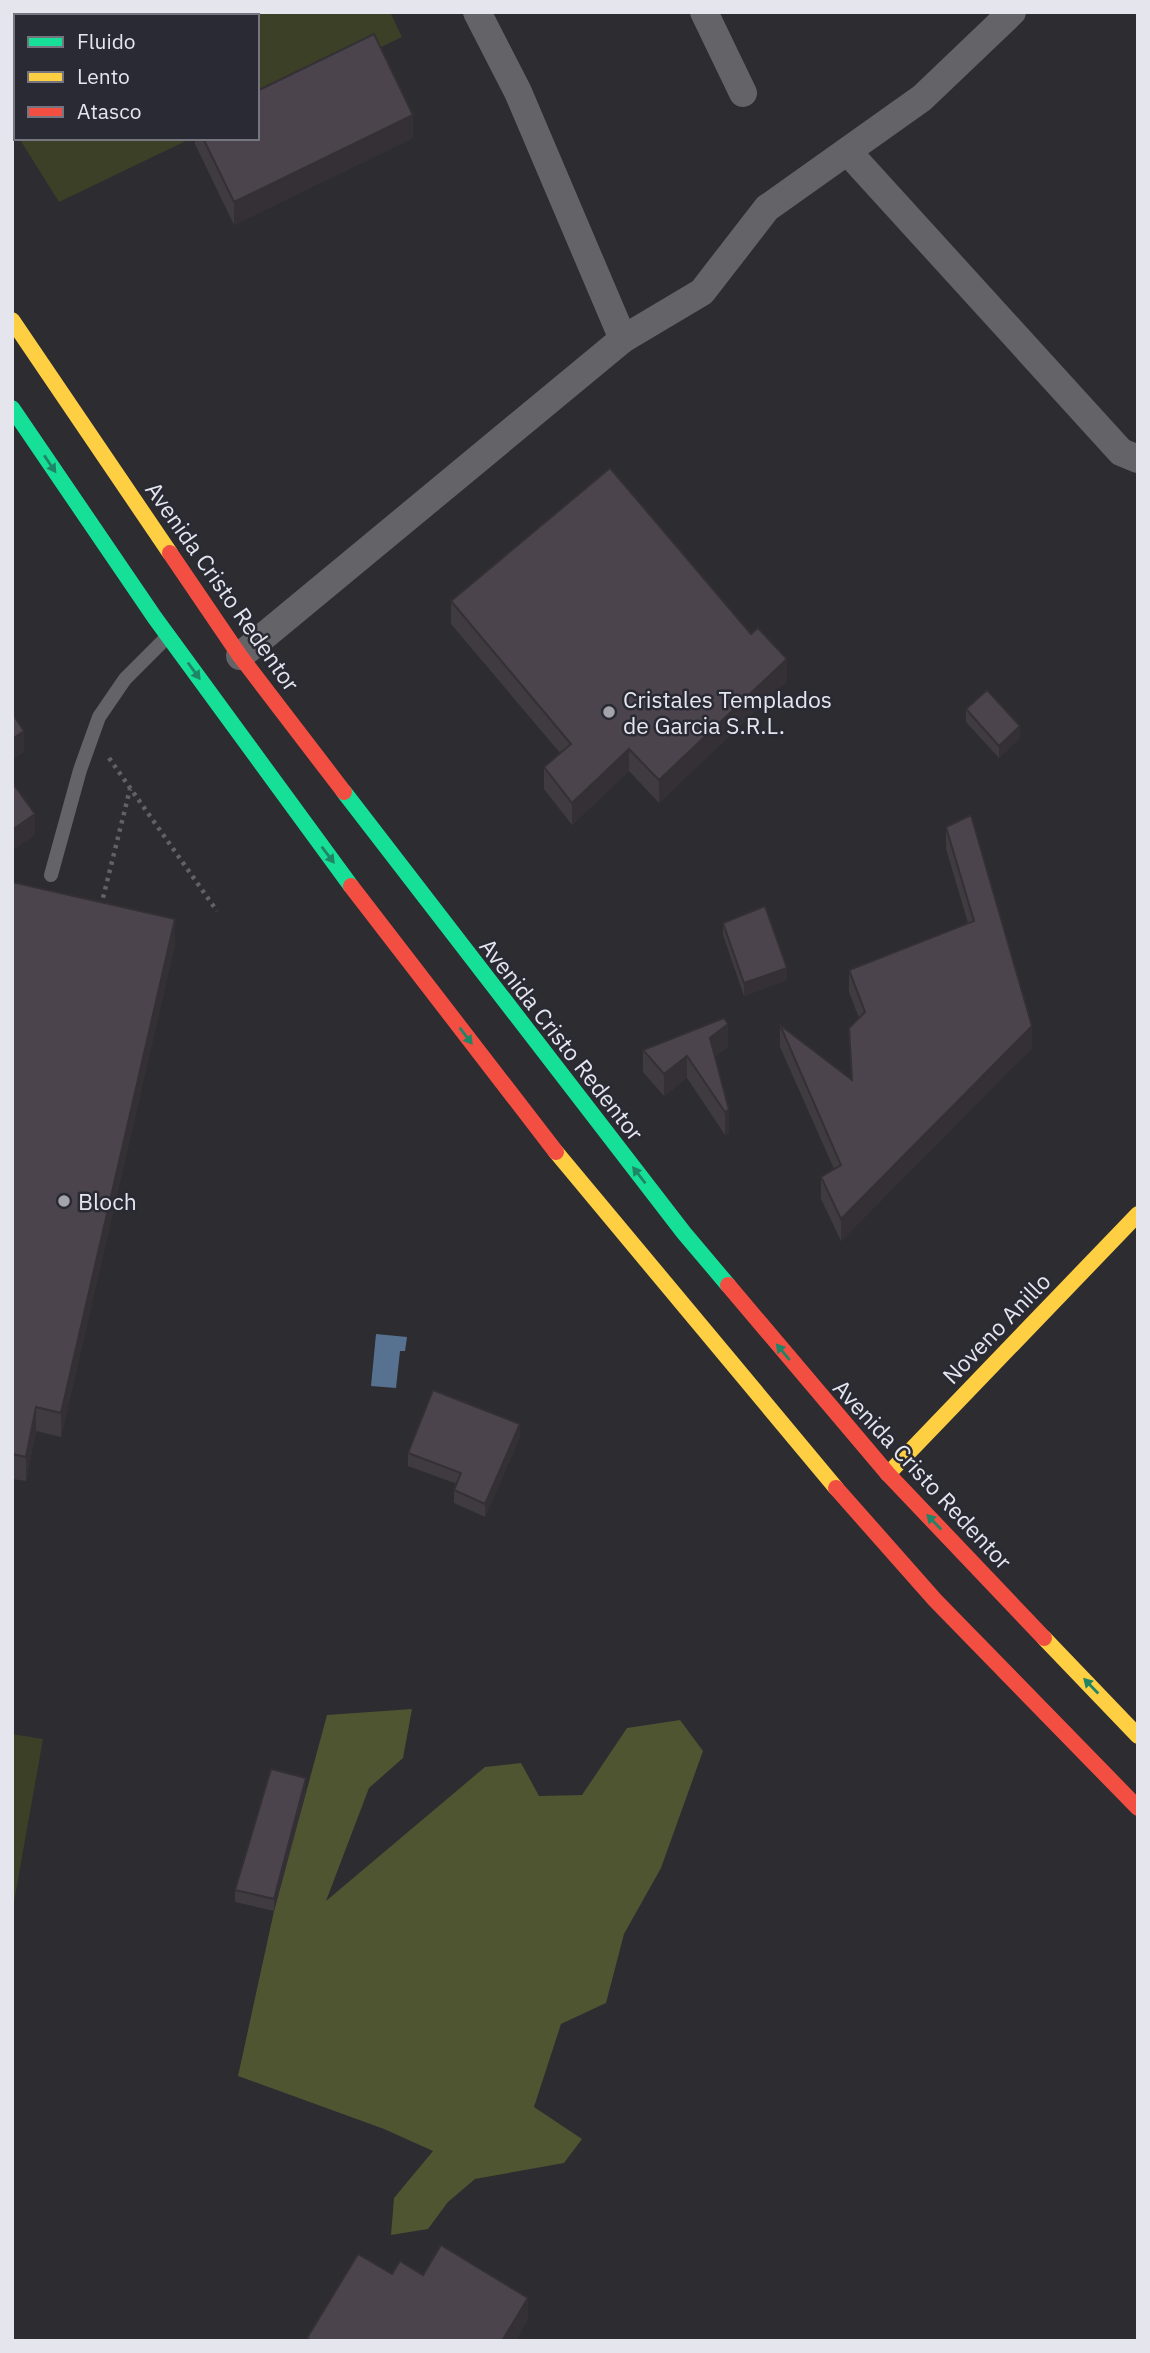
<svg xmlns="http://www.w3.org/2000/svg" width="1150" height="2353" font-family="'IBM Plex Sans',sans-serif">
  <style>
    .green { fill: #3c4027 }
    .forest { fill: #4f5431 }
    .water { fill: #567290 }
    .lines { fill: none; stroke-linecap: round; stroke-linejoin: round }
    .path { stroke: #616266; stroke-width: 4.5; stroke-dasharray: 3.5 5; stroke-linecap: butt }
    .lane { stroke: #646468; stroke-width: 14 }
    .street { stroke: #646468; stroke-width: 28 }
    .fast { stroke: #16e098; stroke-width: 16 }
    .slow { stroke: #ffcf43; stroke-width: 16 }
    .jam { stroke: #f24e42; stroke-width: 16 }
    .wall { fill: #403a41 }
    .shaded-wall { fill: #343035 }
    .building { fill: #4b444c; stroke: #343035; stroke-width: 2 }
    .oneway { fill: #208566 }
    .poi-dot { fill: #a4a5ab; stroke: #292a34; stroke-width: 2.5 }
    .labels { text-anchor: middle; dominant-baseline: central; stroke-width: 5; stroke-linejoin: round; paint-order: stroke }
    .street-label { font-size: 23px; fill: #e5e6ed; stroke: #292a34 }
    .poi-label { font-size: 23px; fill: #e5e6ed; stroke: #292a34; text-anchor: start }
  </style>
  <rect width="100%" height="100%" fill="#2c2c31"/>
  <g class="green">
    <path d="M 12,12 L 390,12 L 402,37 L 257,107 L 257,16 L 16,16 L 16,133 L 12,127 Z"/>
    <path d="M 19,138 L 192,138 L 59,202 Z"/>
    <path d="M 12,1734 L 43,1739 L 12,1913 Z"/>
  </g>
  <path class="forest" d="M 412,1709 L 403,1758 L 369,1788 L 326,1901 L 485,1767 L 521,1763 L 539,1796 L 582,1795 L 627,1728 L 680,1720 L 703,1751 L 661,1868 L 624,1934 L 606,2003 L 561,2024 L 534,2107 L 582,2139 L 564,2163 L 475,2179 L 448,2202 L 428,2229 L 391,2235 L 394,2198 L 433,2151 L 384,2129 L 238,2076 L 274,1911 L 327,1715 Z"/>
  <path class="water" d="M 376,1334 L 407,1337 L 405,1351 L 400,1351 L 396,1388 L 371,1386 Z"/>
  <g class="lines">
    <g class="path">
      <path d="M 109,758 L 217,911"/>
      <path d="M 101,906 L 130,789"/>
    </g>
    <path class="lane" d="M 51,875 L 80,770 L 99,717 L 125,679 L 167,637"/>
    <g class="street">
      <path d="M 477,12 L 518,92 L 623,339"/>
      <path d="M 704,12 L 743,93"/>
      <path d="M 848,152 L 1121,452 L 1138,459"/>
      <path d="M 240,656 L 623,339 L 702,292 L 767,208 L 922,98 L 1012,12"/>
    </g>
    <g class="fast">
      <path d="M 12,408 L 155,618 L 351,886"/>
      <path d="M 344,792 L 684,1233 L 728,1285"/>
    </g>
    <g class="slow">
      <path d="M 12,320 L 170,553"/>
      <path d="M 556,1152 L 836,1488"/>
      <path d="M 888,1474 L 1138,1214"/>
      <path d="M 1044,1638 L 1138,1736"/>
    </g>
    <g class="jam">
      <path d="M 170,553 L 240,656 L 344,792"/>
      <path d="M 351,886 L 556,1152"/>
      <path d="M 728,1285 L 888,1474 L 1044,1638"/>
      <path d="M 836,1488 L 935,1600 L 1138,1808"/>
    </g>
  </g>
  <g class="wall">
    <path d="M 195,138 L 413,138 L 234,225 L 195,144 Z"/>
    <path d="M 451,601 L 787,681 L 659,803 L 629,771 L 572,825 L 544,789 L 544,767 L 560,753 L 451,624 Z"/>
    <path d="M 966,709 L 1020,738 L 999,758 L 966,722 Z"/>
    <path d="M 946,827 L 1032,1048 L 841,1241 L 821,1199 L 821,1177 L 834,1169 L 780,1047 L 780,1025 L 851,1079 L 849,1028 L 859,1018 L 849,992 L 849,970 L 968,923 L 946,849 Z"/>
    <path d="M 12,882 L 175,944 L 61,1437 L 36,1431 L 26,1481 L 12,1479 Z"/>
    <path d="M 723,923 L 787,980 L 744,996 L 723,935 Z"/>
    <path d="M 728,1047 L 715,1057 L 729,1133 L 725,1135 L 687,1078 L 664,1096 L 643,1072 L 643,1050 Z"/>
    <path d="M 520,1437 L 485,1517 L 454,1503 L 454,1490 L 457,1484 L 408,1466 L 408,1453 Z"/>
    <path d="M 306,1790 L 274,1911 L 235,1902 L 235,1890 Z"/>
  </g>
  <g class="shaded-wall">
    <path d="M 413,115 L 413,138 L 234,225 L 234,202 Z"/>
    <path d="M 787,659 L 787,681 L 659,803 L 659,780 Z"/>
    <path d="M 1020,726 L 1020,738 L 999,758 L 999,746 Z"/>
    <path d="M 24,731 L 24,752 L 12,761 L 12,739 Z"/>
    <path d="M 629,749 L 629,771 L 572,825 L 572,803 Z"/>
    <path d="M 35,814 L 35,835 L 12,851 L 12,830 Z"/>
    <path d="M 175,919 L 175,944 L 61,1437 L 61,1413 Z"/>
    <path d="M 787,968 L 787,980 L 744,996 L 744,983 Z"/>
    <path d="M 728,1024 L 728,1047 L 710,1061 L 710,1038 Z"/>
    <path d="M 1032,1026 L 1032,1048 L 841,1241 L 841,1219 Z"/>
    <path d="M 687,1056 L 687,1078 L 664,1096 L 664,1074 Z"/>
    <path d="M 729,1110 L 729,1133 L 725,1135 L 725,1112 Z"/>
    <path d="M 36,1407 L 36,1431 L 26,1481 L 26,1457 Z"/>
    <path d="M 520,1424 L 520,1437 L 485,1517 L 485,1504 Z"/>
    <path d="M 306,1778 L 306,1790 L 274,1911 L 274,1899 Z"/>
    <path d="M 528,2298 L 528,2320 L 516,2341 L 502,2341 Z"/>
  </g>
  <g class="building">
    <path d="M 374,34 L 413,115 L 234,202 L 203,138 L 257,138 L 257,91 Z"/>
    <path d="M 610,468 L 751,634 L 758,628 L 787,659 L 659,780 L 629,749 L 572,803 L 544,767 L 571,744 L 451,601 Z"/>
    <path d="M 987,690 L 1020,726 L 999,746 L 966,709 Z"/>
    <path d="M 12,713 L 24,731 L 12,739 Z"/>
    <path d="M 12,782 L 35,814 L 12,830 Z"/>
    <path d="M 971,815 L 1032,1026 L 841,1219 L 821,1177 L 841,1165 L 780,1025 L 852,1080 L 849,1028 L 865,1012 L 849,970 L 974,921 L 946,827 Z"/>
    <path d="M 12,882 L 175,919 L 61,1413 L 36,1407 L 26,1457 L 12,1454 Z"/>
    <path d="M 765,906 L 787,968 L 744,983 L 723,923 Z"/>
    <path d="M 724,1018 L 728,1024 L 710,1038 L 729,1110 L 725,1112 L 687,1056 L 664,1074 L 643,1050 Z"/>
    <path d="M 433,1390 L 520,1424 L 485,1504 L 454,1490 L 461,1473 L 408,1453 Z"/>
    <path d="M 271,1769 L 306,1778 L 274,1899 L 235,1890 Z"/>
    <path d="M 441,2245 L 528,2298 L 502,2341 L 312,2341 L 307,2338 L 358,2254 L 392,2274 L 400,2261 L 423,2275 Z"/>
  </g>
  <defs><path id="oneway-solid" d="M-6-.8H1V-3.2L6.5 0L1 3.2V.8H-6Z" transform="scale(1.75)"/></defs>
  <g class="oneway">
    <use href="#oneway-solid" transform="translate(50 464) rotate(56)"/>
    <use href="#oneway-solid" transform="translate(194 671) rotate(54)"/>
    <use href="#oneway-solid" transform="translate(328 855) rotate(53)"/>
    <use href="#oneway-solid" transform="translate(466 1036) rotate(53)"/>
    <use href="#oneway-solid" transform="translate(639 1175) rotate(-128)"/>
    <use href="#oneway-solid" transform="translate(783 1352) rotate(-130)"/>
    <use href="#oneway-solid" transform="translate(934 1522) rotate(-134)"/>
    <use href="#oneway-solid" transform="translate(1091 1686) rotate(-134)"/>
  </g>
  <g class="poi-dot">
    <circle cx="609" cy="712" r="7"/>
    <circle cx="64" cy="1201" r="7"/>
  </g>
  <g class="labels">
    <g class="street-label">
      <text transform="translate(223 586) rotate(55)">Avenida Cristo Redentor</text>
      <text transform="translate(562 1039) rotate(52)">Avenida Cristo Redentor</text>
      <text transform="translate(996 1328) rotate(-46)">Noveno Anillo</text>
      <text transform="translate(923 1474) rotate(47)">Avenida Cristo Redentor</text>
    </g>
    <g class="poi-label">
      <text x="623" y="699">Cristales Templados<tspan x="623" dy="26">de Garcia S.R.L.</tspan></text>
      <text x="78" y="1201">Bloch</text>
    </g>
  </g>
  <rect width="1150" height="2353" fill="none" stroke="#e5e6ed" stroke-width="28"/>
  <rect x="14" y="14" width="245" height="126" fill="#292a34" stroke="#74757e" stroke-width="2"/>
  <rect x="28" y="37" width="35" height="10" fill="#16e098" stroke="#74757e" stroke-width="2"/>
  <text x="77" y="49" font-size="21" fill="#e5e6ed">Fluido</text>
  <rect x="28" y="72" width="35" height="10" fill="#ffcf43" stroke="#74757e" stroke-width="2"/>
  <text x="77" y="84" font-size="21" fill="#e5e6ed">Lento</text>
  <rect x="28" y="107" width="35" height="10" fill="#f24e42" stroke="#74757e" stroke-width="2"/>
  <text x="77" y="119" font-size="21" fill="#e5e6ed">Atasco</text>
</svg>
